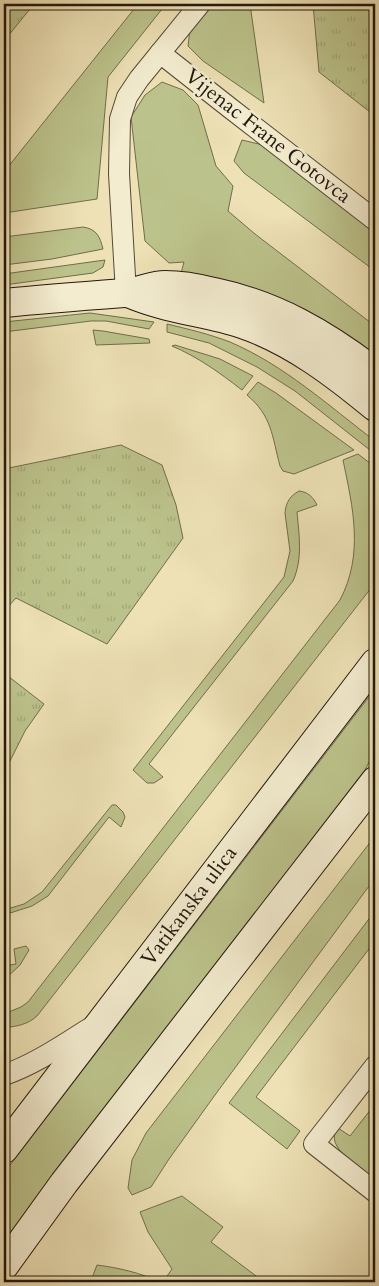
<svg xmlns="http://www.w3.org/2000/svg" width="379" height="1286" font-family="Cardo,serif">
  <style>
    .green { fill: #bcc28b; stroke: #706d4d }
    .park { fill: url(#park-tufts); stroke: #706d4d }
    .lines { fill: none; stroke-linecap: round; stroke-linejoin: round }
    .street-casing { stroke: #564a38; stroke-width: 22 }
    .secondary-casing { stroke: #23180f; stroke-width: 30 }
    .street { stroke: #f3eccf; stroke-width: 20 }
    .secondary { stroke: #f3eccf; stroke-width: 28 }
    .labels { text-anchor: middle; dominant-baseline: central; stroke-width: 5; stroke-linejoin: round; paint-order: stroke }
    .street-label { font-size: 21px; fill: #23180f; stroke: #f3eccf }
  </style>
  <defs>
    <pattern id="park-tufts" width="24" height="20" patternUnits="userSpaceOnUse" patternTransform="scale(1.25)"><rect width="24" height="20" fill="#bcc28b"/><path d="M3 7l-1-3M5 7V3M7 7l1-3M15 17l-1-3M17 17v-4M19 17l1-3" fill="none" stroke="#a1a677"/></pattern>
  </defs>
  <rect width="100%" height="100%" fill="#ede1b5"/>
  <filter id="stains"><feTurbulence type="fractalNoise" baseFrequency=".004" numOctaves="4"/><feColorMatrix values="0 0 0 0 .2 0 0 0 0 .09 0 0 0 0 .02 0 0 0 .5 -.17"/></filter>
  <radialGradient id="worn" r=".72"><stop offset=".6" stop-color="#630" stop-opacity="0"/><stop offset="1" stop-color="#630" stop-opacity=".3"/></radialGradient>
  <g class="green">
    <path d="M 138,4 L 166,4 L 108,77 L 97,199 L 4,213 L 4,172 Z"/>
    <path d="M 212,4 L 250,4 L 264,103 L 203,61 L 188,46 L 190,30 Z"/>
    <path d="M 162,82 L 183,90 L 198,105 L 216,166 L 233,186 L 228,211 L 255,234 L 375,326 L 375,362 L 179,281 L 184,262 L 169,263 L 145,241 L 131,117 L 145,95 Z"/>
    <path d="M 242,140 L 263,145 L 375,231 L 375,271 L 244,173 L 234,161 Z"/>
    <path d="M 83,227 C 97,229 100,237 103,249 L 52,259 L 4,265 L 4,237 Z"/>
    <path d="M 105,260 L 103,267 L 93,273 L 4,285 L 4,274 Z"/>
    <path d="M 90,313 L 154,322 L 149,329 L 106,321 L 91,321 L 4,332 L 4,322 Z"/>
    <path d="M 167,324 C 188,329 209,334 230,342 C 284,365 329,406 375,441 L 375,454 L 295,391 L 257,367 L 209,343 L 167,332 Z"/>
    <path d="M 93,330 L 103,331 L 149,339 L 150,343 L 96,345 Z"/>
    <path d="M 175,345 L 220,359 L 253,376 L 242,390 C 220,373 198,357 172,346 Z"/>
    <path d="M 258,382 L 276,393 L 354,450 L 294,474 L 283,471 L 280,466 C 272,436 272,416 247,395 Z"/>
    <path d="M 358,454 L 375,467 L 375,583 L 37,1016 C 27,1025 17,1026 4,1028 L 4,1014 L 21,1007 L 28,1002 L 340,600 C 364,554 353,508 343,460 Z"/>
    <path d="M 299,491 C 308,492 313,497 317,505 L 297,512 C 299,534 303,559 293,581 L 149,764 L 163,777 L 154,783 L 147,783 L 133,770 L 284,577 L 290,551 L 285,513 C 286,502 290,496 299,491 Z"/>
    <path d="M 375,689 L 375,750 L 362,776 L 4,1250 L 4,1173 Z"/>
    <path d="M 112,805 L 116,805 L 123,812 L 125,817 L 121,827 L 109,817 L 48,896 L 32,906 L 4,915 L 4,910 L 24,904 L 42,892 Z"/>
    <path d="M 375,836 L 375,878 L 215,1095 L 169,1159 L 151,1187 L 132,1195 L 128,1188 L 132,1160 L 146,1133 Z"/>
    <path d="M 375,911 L 375,941 L 256,1097 L 300,1131 L 287,1149 L 229,1103 Z"/>
    <path d="M 26,946 L 29,950 L 20,965 L 4,980 L 4,966 L 16,964 L 14,949 Z"/>
    <path d="M 375,1104 L 375,1179 C 362,1168 322,1147 338,1128 L 350,1136 Z"/>
    <path d="M 182,1196 L 223,1227 L 211,1242 L 264,1282 L 163,1282 L 172,1269 L 148,1232 L 140,1212 Z"/>
    <path d="M 97,1265 C 120,1268 140,1273 161,1282 L 88,1282 L 92,1278 Z"/>
  </g>
  <g class="park">
    <path d="M 4,4 L 34,4 L 4,41 Z"/>
    <path d="M 313,4 L 375,4 L 375,116 L 319,72 Z"/>
    <path d="M 121,445 L 162,465 L 176,505 L 183,538 L 107,644 L 16,598 L 4,611 L 4,469 Z"/>
    <path d="M 4,673 L 44,704 L 25,731 L 4,773 Z"/>
  </g>
  <g class="lines">
    <defs>
      <g id="street">
        <path d="M 160,53 L 230,108 L 375,220"/>
        <path d="M 126,293 L 119,174 L 120,119 L 127,97 L 139,79 L 200,4"/>
        <path d="M 375,1066 L 314,1144 L 375,1192"/>
        <path d="M 4,1075 C 36,1064 64,1044 93,1026"/>
      </g>
      <g id="secondary">
        <path d="M 128,293 C 138,297 149,301 160,304 C 188,312 215,315 242,324 C 292,341 335,374 375,407"/>
        <path d="M 4,303 C 44,299 84,296 124,293 C 138,292 152,285 165,285 C 182,285 198,288 214,292 C 276,305 325,334 375,372"/>
        <path d="M 4,1149 L 375,663"/>
        <path d="M 4,1266 L 64,1183 L 375,781"/>
      </g>
    </defs>
    <use href="#street" class="street-casing"/>
    <use href="#secondary" class="secondary-casing"/>
    <use href="#street" class="street"/>
    <use href="#secondary" class="secondary"/>
  </g>
  <g class="labels">
    <g class="street-label">
      <text transform="translate(268 136) rotate(38)">Vijenac Frane Gotovca</text>
      <text transform="translate(189 906) rotate(-53)">Vatikanska ulica</text>
    </g>
  </g>
  <rect width="379" height="1286" fill="none" stroke="#ede1b5" stroke-width="20"/>
  <rect x="5" y="5" width="369" height="1276" fill="none" stroke="#23180f" stroke-width="2.5"/>
  <rect x="10" y="10" width="359" height="1266" fill="none" stroke="#23180f"/>
  <rect width="100%" height="100%" filter="url(#stains)"/>
  <rect width="100%" height="100%" fill="url(#worn)"/>
</svg>
